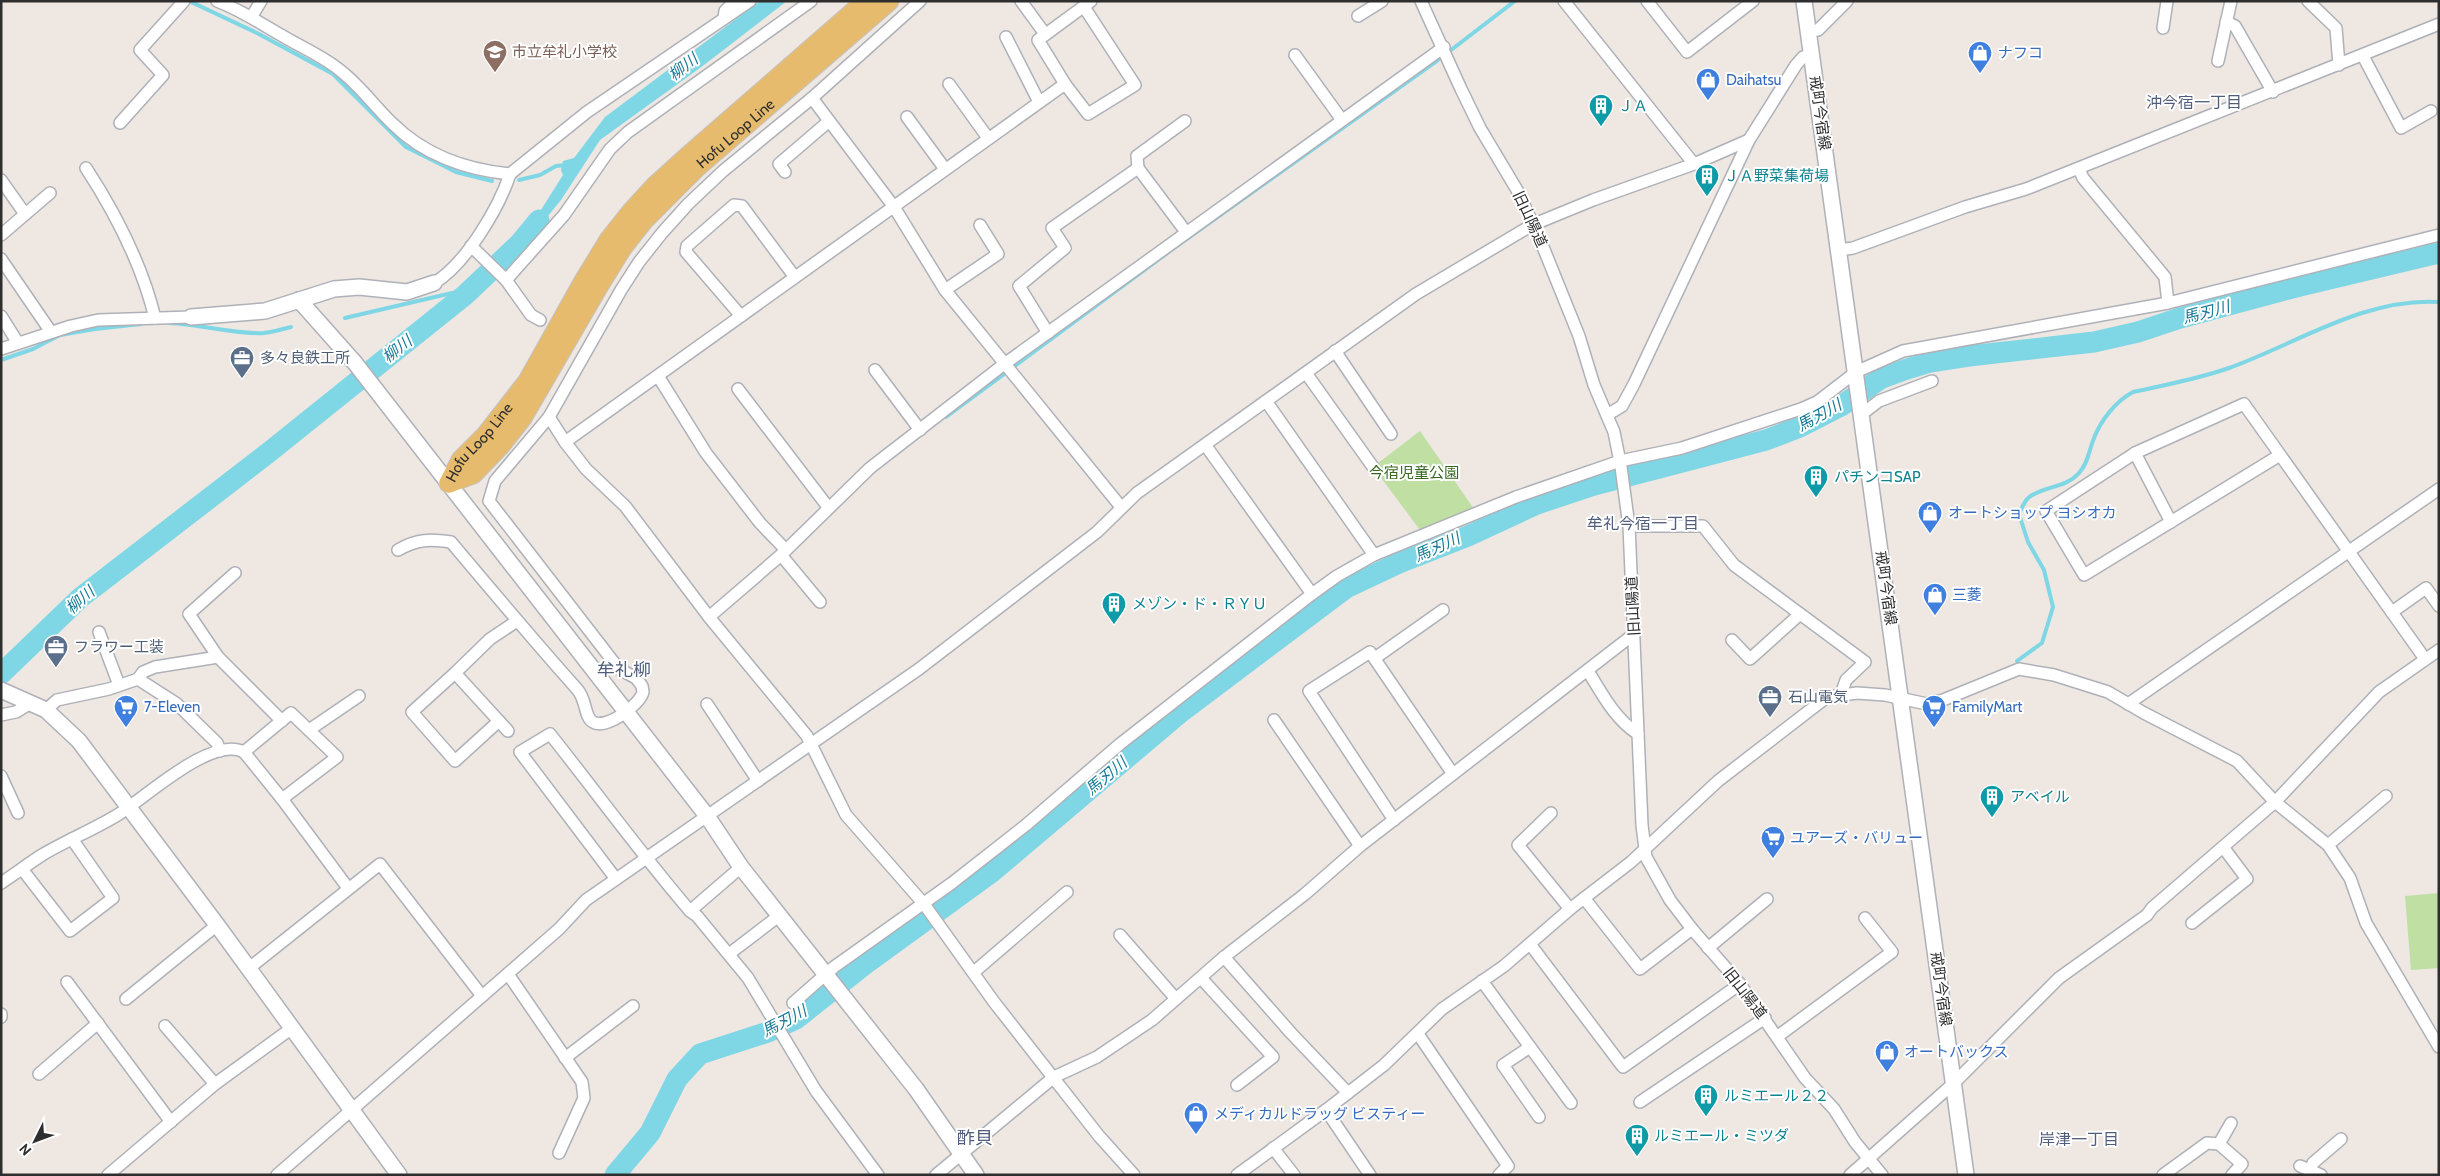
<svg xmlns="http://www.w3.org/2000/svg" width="2440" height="1176" font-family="Cabin,'Noto Sans JP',sans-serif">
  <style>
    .green { fill: #bfdfa3 }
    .water { fill: #7fd7e6 }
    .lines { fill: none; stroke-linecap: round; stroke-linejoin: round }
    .stream { stroke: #7fd7e6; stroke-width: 4 }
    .river { stroke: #7fd7e6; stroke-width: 21 }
    .minor-casing { stroke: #aeb1b8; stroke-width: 14 }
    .tertiary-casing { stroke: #aeb1b8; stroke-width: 18 }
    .primary-casing { stroke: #c4c4c4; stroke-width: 21 }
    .minor { stroke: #fff; stroke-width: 11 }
    .tertiary { stroke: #fff; stroke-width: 15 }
    .primary { stroke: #e6bb6e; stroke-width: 19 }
    .labels { text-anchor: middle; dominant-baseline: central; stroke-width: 4; stroke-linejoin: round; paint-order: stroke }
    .education-label { font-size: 15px; fill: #785e54; stroke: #fff; text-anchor: start }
    .shop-label { font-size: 15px; fill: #366cbe; stroke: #fff; text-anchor: start }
    .culture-label { font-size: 15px; fill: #0d838f; stroke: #fff; text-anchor: start }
    .street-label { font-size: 15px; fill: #2e2e2e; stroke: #fff }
    .service-label { font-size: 15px; fill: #4e5e75; stroke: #fff; text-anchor: start }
    .park-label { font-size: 15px; fill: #396722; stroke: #fff }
    .water-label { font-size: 16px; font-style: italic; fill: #197b96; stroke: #fff }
    .neighbourhood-label { font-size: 16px; fill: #515e7b; stroke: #fff }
    .quarter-label { font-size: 18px; fill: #515e7b; stroke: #fff }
  </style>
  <rect width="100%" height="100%" fill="#eee7e2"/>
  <g class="green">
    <path d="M 1420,431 L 1476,512 L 1423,534 L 1373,467 Z"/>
    <path d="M 2439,893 L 2439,968 L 2411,970 L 2405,896 Z"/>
  </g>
  <path class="water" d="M 760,1 L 787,1 L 704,65 L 600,140 L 561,200 L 535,232 L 520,243 L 563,175 L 561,170 L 563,161 L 574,158 L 605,117 Z"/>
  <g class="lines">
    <g class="stream">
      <path d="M 189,1 L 257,33 L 333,74 L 406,147 L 456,172 L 492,181"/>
      <path d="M 519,180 L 540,175 L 556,166 L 566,165"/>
      <path d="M 345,318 L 452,293 L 465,295"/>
      <path d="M 170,323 C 199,324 237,335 264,333 C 273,332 282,329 291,327"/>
      <path d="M 1,360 L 33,349 L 60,335 L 95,329 L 141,324"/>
      <path d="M 946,417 L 1170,251 L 1438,60 L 1515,1"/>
      <path d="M 2017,661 L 2042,643 L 2053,607 L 2044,570 L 2028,542 L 2019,514 C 2021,510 2024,502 2028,498 C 2044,485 2065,489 2079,473 C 2088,464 2089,450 2094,438 C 2101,420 2116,401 2133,392 C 2165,385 2198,379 2229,368 C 2296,344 2365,297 2439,302"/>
    </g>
    <g class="river">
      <path d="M 1,674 L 80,598 L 268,453 L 465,295 L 520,243 L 539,220"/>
      <path d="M 615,1175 L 650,1133 L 677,1079 L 700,1054 L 768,1032 L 796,1019 L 864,965 L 992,872 L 1181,712 L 1346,588 L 1399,563 L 1468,536 L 1537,504 L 1594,485 L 1766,440 L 1800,427 L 1841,406 L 1880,379 L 1904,370 L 1930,362 L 1969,356 L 2094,342 L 2138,332 L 2180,318 L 2300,286 L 2439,253"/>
    </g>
    <defs>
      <g id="minor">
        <path d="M 217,1 C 243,11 258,22 281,35 C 299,46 320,55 337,68 C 359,84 374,106 393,124 C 424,155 467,170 510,174 L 587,112 L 750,1"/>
        <path d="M 1021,1 L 1045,34"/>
        <path d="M 1421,1 L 1461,89 L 1480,128 L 1517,190 L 1539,237 L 1579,336 L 1594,385 L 1614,432 L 1621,467 L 1629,526 L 1642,825 L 1646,857 L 1670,900 L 1692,929 L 1740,984 L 1805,1078 L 1834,1109 L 1855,1142 L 1882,1175"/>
        <path d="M 1564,1 L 1694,164"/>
        <path d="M 1647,1 L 1687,52 L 1753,1"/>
        <path d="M 2308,1 L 2336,28 L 2339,65"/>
        <path d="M 1084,7 L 1135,85 L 1088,114 L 1065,84 L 1038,40 L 1091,1"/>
        <path d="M 252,16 L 261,1"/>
        <path d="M 1358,16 L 1382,1"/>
        <path d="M 724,18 L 725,11 L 735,1"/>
        <path d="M 2226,22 L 2235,26 L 2273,92"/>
        <path d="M 2163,28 L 2167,1"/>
        <path d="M 1808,31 L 1818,30 L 1847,1"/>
        <path d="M 1006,37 L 1039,102"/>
        <path d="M 1295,55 L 1342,120"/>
        <path d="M 2363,56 L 2401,128 L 2431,111"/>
        <path d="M 2218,61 L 2231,1"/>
        <path d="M 949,84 L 988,138"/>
        <path d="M 812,98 L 894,207 L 945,290 L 1121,507"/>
        <path d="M 907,117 L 945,169"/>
        <path d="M 1185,121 L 1137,156 L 1138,168 L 1186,232"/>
        <path d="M 120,123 L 163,75 L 140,50 L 184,1"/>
        <path d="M 86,168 C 116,214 142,265 155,318"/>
        <path d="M 2079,169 L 2083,178 L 2165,277 L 2168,303"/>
        <path d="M 785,172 L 779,164 L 828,122"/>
        <path d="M 1,180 L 25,214"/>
        <path d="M 1,235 L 50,193"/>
        <path d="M 471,246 L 506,280 L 531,315 L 540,320"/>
        <path d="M 1839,250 L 1853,248 L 1965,207 L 2026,189 L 2439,24"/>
        <path d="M 1,259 L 51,332"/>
        <path d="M 506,280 L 564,215 L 610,149 L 628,132 L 811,1"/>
        <path d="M 434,283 C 465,265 499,208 510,174"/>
        <path d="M 945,290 L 998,254 L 980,225"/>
        <path d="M 1,316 L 18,343"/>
        <path d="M 741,316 L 686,252 L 687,246 L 734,205 L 742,206 L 794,276"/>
        <path d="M 1048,333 L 1019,286 L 1065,248 L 1052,228 L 1138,168"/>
        <path d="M 1,349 L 71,326 L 98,320 L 191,317"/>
        <path d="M 1335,351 L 1391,434"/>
        <path d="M 875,370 L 920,430"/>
        <path d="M 1306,373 L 1373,467"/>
        <path d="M 658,376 L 706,453 L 760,523 L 786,550"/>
        <path d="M 738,389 L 828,507"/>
        <path d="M 1266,401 L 1374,555"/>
        <path d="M 1862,414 L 1879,401 L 1932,381"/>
        <path d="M 1607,415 L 1622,406 L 1634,384 L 1749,140 L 1796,65 L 1803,57 L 1812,57"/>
        <path d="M 549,417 L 565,442 L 586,469 L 625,506 L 709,617 L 807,736 L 846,815 L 924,904 L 994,1002 L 1099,1136 L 1134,1175"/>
        <path d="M 565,442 L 1065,84"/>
        <path d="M 1206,446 L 1312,594"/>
        <path d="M 2135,453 L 2171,522"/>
        <path d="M 2280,455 L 2084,575 L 2046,511 L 2135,453 L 2244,404 L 2425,659"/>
        <path d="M 1629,526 L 1703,526 L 1734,565 L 1865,662 L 1846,680 L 1841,694"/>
        <path d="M 398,550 C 417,539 430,539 451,542 C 493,592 534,641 577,689 C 587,700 584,717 593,722 C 606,730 640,705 643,692 L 642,686 L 636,678 L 619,669 L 489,501 L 495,481 L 549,417 L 621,290 L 639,262 L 662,233 L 688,204 L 723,171 L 812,98 L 920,1"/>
        <path d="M 781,555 L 820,602"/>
        <path d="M 2392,612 L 2426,588 L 2439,606"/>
        <path d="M 709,617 L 781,555 L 870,468 L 1003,365 L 1444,47"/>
        <path d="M 99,632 L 119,685"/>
        <path d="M 1732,640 L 1750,659 L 1800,614"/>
        <path d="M 218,657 L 189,614 L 235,573"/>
        <path d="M 1375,658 L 1443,610"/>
        <path d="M 1588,671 C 1602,694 1615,719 1638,734"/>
        <path d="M 455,673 L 412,712 L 455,761 L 499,721"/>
        <path d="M 138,679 L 143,672 L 155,667 L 218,657 L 282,721"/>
        <path d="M 707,704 L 758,781"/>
        <path d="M 2128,704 L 2439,489"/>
        <path d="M 46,710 L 57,700 L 109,689 L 138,679 L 177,704 L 217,743 L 220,751"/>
        <path d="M 1,715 L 16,712 L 29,704"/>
        <path d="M 1274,720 L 1360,846"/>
        <path d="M 309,730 L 359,696"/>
        <path d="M 508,731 L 455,673 L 490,639 L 517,621"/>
        <path d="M 244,752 L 282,799 L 348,888"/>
        <path d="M 1,776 L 18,813"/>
        <path d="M 1551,813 L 1518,845 L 1570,909"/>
        <path d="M 1394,820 L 1309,691 L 1370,652 L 1453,774"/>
        <path d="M 2328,845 L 2386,796"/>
        <path d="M 22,869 L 70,931 L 113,898 L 72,839"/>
        <path d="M 616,879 L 520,752 L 550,734 C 597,793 641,854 690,911 L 697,916 L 748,978 L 816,1091 L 878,1175"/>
        <path d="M 1,883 C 15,874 28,864 42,855 C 67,840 95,829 119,814 C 146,797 212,735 244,752 L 291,713 L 337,757 L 282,799"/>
        <path d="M 1584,898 L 1640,969 L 1692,929"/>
        <path d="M 690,911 L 741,867"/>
        <path d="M 2192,923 L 2247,879 L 2223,847"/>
        <path d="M 1120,935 L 1176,999"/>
        <path d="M 1530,944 L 1623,1067 L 1740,984"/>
        <path d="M 1708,948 L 1767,899"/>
        <path d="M 729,954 L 780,915"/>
        <path d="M 1224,957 L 1291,1033 L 1348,1093"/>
        <path d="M 248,969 L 380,864 L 482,996"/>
        <path d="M 974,972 L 1067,892"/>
        <path d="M 508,974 L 582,1082 L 584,1098 L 559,1153"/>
        <path d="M 1201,978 L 1273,1057 L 1237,1085"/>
        <path d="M 1482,981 L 1571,1103"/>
        <path d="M 67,982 L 171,1122"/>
        <path d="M 126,999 L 217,925"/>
        <path d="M 793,1003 L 834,967 L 952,883 L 1026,825 L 1120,744 L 1312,594 L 1337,576 L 1374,555 L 1516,497 L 1620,461 L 1682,448 L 1801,409 L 1817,402 L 1856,372 L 1903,351 L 2168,303 L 2439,235"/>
        <path d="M 1,1014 L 1,1017"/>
        <path d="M 165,1026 L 215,1084"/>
        <path d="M 1418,1034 L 1508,1166 L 1499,1175"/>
        <path d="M 1778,1036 L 1892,952 L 1865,918"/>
        <path d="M 1530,1047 L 1503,1065 L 1539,1117"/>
        <path d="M 565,1058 L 633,1006"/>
        <path d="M 39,1074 L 98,1023"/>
        <path d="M 1640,1102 L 1765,1018"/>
        <path d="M 1326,1110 L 1370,1175"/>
        <path d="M 2219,1144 L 2231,1123"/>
        <path d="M 1273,1148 L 1294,1175"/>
        <path d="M 2300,1166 L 2321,1175"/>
        <path d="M 2310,1171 L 2313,1163 L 2341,1139"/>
        <path d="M 108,1175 L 215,1084 L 292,1028"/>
        <path d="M 277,1175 L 559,929 L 586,900 L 919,669 L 1097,532 L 1137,493 L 1416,294 L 1532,225 L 1593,200 L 1694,164 L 1749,140"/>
        <path d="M 936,1175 L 1054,1077 L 1097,1057 L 1152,1020 L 1224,957 L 1305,894 L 1360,846 L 1634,634"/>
        <path d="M 1237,1175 L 1326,1110 L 1384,1065 L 1442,1009 L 1504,966 L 1570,909 L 1631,862 L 1718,781 L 1827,697 L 1857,693 L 1885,695 L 1927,704 L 1943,700 L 2019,669 L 2054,675 L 2108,692 L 2144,713 L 2237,761 L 2275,802 L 2328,845 L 2350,878 L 2366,923 L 2439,1047"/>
        <path d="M 1850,1175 L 1954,1083 L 2059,978 L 2147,915 L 2152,908 L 2275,802 L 2379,692 L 2439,650"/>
        <path d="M 2163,1175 L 2207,1143 L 2219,1144 L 2242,1164 L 2232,1175"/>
      </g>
      <g id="tertiary">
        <path d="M 1804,1 L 1966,1175"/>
        <path d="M 299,300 L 355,363 L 707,816 L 741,867 L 916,1089 L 976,1175"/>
        <path d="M 191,317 L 265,311 L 334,289 L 359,287 L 407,292 L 434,283"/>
        <path d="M 1,690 L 46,710 L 79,741 L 217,925 L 399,1175"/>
      </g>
      <g id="primary">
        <path id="s1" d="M 449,483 L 473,474 L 500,446 L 522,418 L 598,287 L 622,248 L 644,220 L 697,167 L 889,1"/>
        <path id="s2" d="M 449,483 L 461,460 L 486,435 L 528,381 L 584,281 L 609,240 L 632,211 L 655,186 L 687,157 L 866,1"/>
      </g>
    </defs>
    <use href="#minor" class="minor-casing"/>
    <use href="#tertiary" class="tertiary-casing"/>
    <use href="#primary" class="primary-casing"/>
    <use href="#minor" class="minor"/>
    <use href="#tertiary" class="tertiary"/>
    <use href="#primary" class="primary"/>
  </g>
  <defs>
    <symbol id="school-pin" viewBox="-11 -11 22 30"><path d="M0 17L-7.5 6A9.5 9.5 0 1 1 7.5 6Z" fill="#8d6e63" stroke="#fff"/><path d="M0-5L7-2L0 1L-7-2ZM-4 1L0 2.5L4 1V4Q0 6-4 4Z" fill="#fff"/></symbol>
    <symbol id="shop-pin" viewBox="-11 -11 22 30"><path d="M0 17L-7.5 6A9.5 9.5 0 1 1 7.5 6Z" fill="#3f7fe0" stroke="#fff"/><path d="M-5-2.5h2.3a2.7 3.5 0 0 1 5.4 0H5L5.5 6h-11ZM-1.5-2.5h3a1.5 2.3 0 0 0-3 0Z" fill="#fff"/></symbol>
    <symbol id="building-pin" viewBox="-11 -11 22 30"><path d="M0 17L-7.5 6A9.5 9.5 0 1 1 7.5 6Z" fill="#0f9aa8" stroke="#fff"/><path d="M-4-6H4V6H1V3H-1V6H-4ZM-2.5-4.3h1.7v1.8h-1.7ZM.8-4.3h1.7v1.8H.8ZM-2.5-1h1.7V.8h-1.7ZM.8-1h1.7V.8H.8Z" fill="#fff"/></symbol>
    <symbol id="office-pin" viewBox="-11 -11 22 30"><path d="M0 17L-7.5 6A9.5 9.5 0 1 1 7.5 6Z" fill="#5c6f8a" stroke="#fff"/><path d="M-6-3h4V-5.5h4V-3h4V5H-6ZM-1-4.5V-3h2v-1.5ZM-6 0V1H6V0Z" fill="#fff"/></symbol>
    <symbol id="supermarket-pin" viewBox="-11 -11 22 30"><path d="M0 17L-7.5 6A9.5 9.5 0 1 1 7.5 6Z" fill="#3f7fe0" stroke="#fff"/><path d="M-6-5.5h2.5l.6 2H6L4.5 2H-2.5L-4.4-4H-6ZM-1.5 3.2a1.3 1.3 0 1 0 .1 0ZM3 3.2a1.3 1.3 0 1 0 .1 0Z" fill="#fff"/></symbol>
  </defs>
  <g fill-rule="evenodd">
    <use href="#school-pin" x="481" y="38" width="28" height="38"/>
    <use href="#shop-pin" x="1966" y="39" width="28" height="38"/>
    <use href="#shop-pin" x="1694" y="66" width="28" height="38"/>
    <use href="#building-pin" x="1587" y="92" width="28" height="38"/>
    <use href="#building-pin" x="1693" y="162" width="28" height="38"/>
    <use href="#office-pin" x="228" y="344" width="28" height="38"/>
    <use href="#building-pin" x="1802" y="463" width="28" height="38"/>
    <use href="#shop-pin" x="1916" y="499" width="28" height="38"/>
    <use href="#shop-pin" x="1921" y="581" width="28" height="38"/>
    <use href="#building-pin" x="1100" y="590" width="28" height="38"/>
    <use href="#office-pin" x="42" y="633" width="28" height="38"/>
    <use href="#office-pin" x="1756" y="683" width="28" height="38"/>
    <use href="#supermarket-pin" x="112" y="693" width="28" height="38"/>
    <use href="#supermarket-pin" x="1920" y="693" width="28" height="38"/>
    <use href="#building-pin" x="1978" y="783" width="28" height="38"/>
    <use href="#supermarket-pin" x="1759" y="824" width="28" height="38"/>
    <use href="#shop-pin" x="1873" y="1038" width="28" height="38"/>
    <use href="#building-pin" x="1692" y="1082" width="28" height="38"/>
    <use href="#shop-pin" x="1182" y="1100" width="28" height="38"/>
    <use href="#building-pin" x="1623" y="1122" width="28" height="38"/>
  </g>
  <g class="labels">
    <g class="education-label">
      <text x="512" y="52">市立牟礼小学校</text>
    </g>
    <g class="shop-label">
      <text x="1998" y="53">ナフコ</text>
      <text x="1726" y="80">Daihatsu</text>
      <text x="1948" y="513">オートショップ ヨシオカ</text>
      <text x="1952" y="595">三菱</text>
      <text x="144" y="707">7-Eleven</text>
      <text x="1952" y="707">FamilyMart</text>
      <text x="1790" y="838">ユアーズ・バリュー</text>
      <text x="1904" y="1052">オートバックス</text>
      <text x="1214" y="1114">メディカルドラッグ ビスティー</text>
    </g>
    <g class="culture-label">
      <text x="1618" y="106">ＪＡ</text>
      <text x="1724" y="176">ＪＡ野菜集荷場</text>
      <text x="1834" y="477">パチンコSAP</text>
      <text x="1132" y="604">メゾン・ド・ＲＹＵ</text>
      <text x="2010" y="797">アベイル</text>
      <text x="1724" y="1096">ルミエール２２</text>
      <text x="1654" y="1136">ルミエール・ミツダ</text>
    </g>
    <g class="street-label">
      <text transform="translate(1820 113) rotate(82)">戒町今宿線</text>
      <text stroke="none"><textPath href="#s1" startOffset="459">Hofu Loop Line</textPath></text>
      <text transform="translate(1530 219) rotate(65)">旧山陽道</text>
      <text stroke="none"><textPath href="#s2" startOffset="51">Hofu Loop Line</textPath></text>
      <text transform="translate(1886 588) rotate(82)">戒町今宿線</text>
      <text transform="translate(1633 606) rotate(-93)">旧山陽道</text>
      <text transform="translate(1941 989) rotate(82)">戒町今宿線</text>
      <text transform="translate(1745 993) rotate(52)">旧山陽道</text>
    </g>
    <g class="service-label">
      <text x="260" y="358">多々良鉄工所</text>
      <text x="74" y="647">フラワー工装</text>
      <text x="1788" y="697">石山電気</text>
    </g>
    <g class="park-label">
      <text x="1414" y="473">今宿児童公園</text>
    </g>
    <g class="water-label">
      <text transform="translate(683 67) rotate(-38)">柳川</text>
      <text transform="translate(2206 312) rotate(-15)">馬刃川</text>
      <text transform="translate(397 349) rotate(-38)">柳川</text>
      <text transform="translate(1819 415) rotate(-29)">馬刃川</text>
      <text transform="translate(1437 547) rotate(-24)">馬刃川</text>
      <text transform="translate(80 600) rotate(-41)">柳川</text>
      <text transform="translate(1106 776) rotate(-40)">馬刃川</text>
      <text transform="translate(784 1021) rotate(-28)">馬刃川</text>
    </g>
    <g class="neighbourhood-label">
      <text x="2194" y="102">沖今宿一丁目</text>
      <text x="1643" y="523">牟礼今宿一丁目</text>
      <text x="2079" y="1139">岸津一丁目</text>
    </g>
    <g class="quarter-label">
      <text x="624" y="670">牟礼柳</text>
      <text x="975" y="1138">酢貝</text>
    </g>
  </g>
  <rect width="2440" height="1176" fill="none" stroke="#2e2e2e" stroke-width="5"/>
  <g transform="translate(35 1141) rotate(228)" stroke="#ffffff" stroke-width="4" paint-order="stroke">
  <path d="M0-4L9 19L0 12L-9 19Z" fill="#2e2e2e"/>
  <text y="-8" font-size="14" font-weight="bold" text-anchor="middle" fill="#2e2e2e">N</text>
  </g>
</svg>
